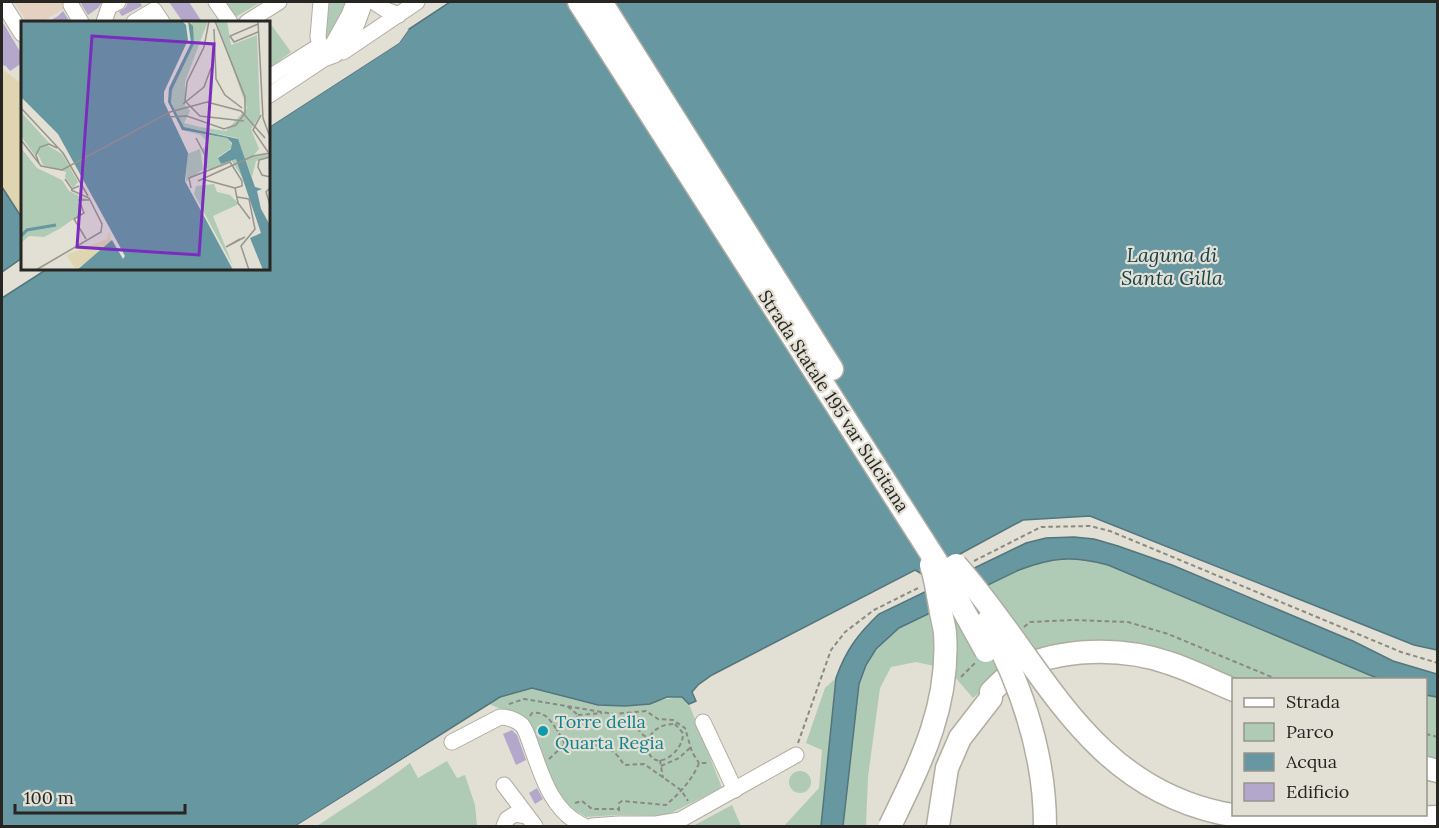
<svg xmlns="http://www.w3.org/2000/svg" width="1439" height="828" font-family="Lora,serif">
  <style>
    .industrial { fill: #e4d1c2 }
    .green { fill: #afcbb5 }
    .sand { fill: #dfd6b1 }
    .water { fill: #6797a1; stroke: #54757b; stroke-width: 1.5 }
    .pier { fill: #e2dfd4 }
    .building { fill: #b3a7cb }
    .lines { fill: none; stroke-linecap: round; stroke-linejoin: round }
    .minor-casing { stroke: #b0ada2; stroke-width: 17 }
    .highway-casing { stroke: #b0ada2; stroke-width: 25 }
    .path { stroke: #8b8982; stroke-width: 2; stroke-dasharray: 4.5 3; stroke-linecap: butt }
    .minor { stroke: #fff; stroke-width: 15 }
    .highway { stroke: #fff; stroke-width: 22 }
    .highway-bridge-casing { stroke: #b0ada2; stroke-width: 25; stroke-linecap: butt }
    .highway-bridge { stroke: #fff; stroke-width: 22 }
    .culture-dot { fill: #0f9aa8; stroke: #e2dfd4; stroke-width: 2 }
    .labels { text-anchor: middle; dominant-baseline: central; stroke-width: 4.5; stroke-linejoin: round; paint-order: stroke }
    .street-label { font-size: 18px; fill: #272622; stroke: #e2dfd4 }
    .culture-label { font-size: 18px; fill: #0d838f; stroke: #e2dfd4; text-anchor: start }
    .water-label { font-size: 20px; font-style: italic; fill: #16434c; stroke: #e2dfd4 }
    .inset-river { fill: none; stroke: #6797a1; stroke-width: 3 }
    .inset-road { fill: none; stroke: #97958d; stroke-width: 1.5 }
    .view { fill: #7b2cbf; fill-opacity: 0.15; stroke: #7b2cbf; stroke-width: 3 }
    .inset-edge { fill: none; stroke: #272622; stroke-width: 3 }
  </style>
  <rect width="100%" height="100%" fill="#e2dfd4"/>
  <path class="industrial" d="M 14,2 L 74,2 L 42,22 L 27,22 Z"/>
  <g class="green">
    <path d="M 219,2 L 261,2 L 237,16 L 225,11 Z"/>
    <path d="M 327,2 L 349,2 L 324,47 Z"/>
    <path d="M 270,23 L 291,52 L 269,68 L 268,24 Z"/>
    <path d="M 1082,558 L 1108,565 L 1379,679 L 1234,680 L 1167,654 L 1015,662 L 973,698 L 948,669 L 916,662 L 891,667 L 880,688 L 868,777 L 866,826 L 843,826 L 859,684 L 866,665 L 876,649 L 899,628 L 1019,570 L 1038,563 Z"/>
    <path d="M 836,678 L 821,826 L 784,826 L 819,788 L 822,750 L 806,743 L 825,688 Z"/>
    <path d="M 532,688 C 563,696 595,708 627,706 C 646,705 663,698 682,697 L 689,704 L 722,788 L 665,816 L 617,815 L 586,817 L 560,802 L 529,734 L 503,710 L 489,704 L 500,697 Z"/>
    <path d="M 1426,695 L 1437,697 L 1437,762 L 1426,759 Z"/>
    <path d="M 447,761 L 457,778 L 465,775 L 475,805 L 477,826 L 317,826 C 348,805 380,786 410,763 L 418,778 Z"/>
    <circle cx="800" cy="782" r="11"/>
    <path d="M 732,805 L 741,826 L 693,826 Z"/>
  </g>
  <path class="sand" d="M 2,69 L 22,84 L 22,218 L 2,187 Z"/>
  <g class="water">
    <path d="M 450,2 L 1437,2 L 1437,650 L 1414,645 L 1090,516 L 1023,520 L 960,554 L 942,560 L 922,574 L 915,570 L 712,675 L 698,685 L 692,692 L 696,701 L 689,704 L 682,697 L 667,697 L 650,704 L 625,706 L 598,705 L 532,688 L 500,697 L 296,826 L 2,826 L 2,298 L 47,269 L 268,268 L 269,127 L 399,43 L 409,29 Z"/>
    <path d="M 2,187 L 22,218 L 22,258 L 2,272 Z"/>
    <path d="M 1074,537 L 1094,539 L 1118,546 L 1172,565 L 1353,641 L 1393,661 L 1437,674 L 1437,697 L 1426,695 L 1426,680 L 1379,679 L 1108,565 C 1073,556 1053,557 1019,570 L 899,628 L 876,649 L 866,665 L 859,684 L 843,826 L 821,826 L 836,678 C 846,650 858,634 879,614 L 1026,543 L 1046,538 Z"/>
  </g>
  <g class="pier">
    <path d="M 409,29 L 399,43 L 269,127 L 268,123 L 397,41 L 403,32 Z"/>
    <path d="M 432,741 L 431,745 L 302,826 L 296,826 Z"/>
  </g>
  <g class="building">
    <path d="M 80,2 L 102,2 L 98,8 L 88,15 Z"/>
    <path d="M 128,2 L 140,2 L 142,6 L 122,16 L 119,12 L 126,7 Z"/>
    <path d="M 169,2 L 189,2 L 202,22 L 183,22 Z"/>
    <path d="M 63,11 L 70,22 L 48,22 L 58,16 Z"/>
    <path d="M 2,21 L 22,55 L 22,63 L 10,71 L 6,66 L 2,65 Z"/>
    <path d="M 512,730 L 517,735 L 526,760 L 516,765 L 503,734 Z"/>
    <path d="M 537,788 L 543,799 L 535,804 L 529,793 Z"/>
  </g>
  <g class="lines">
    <defs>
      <g id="minor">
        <path d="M 2,2 L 22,34"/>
        <path d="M 216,2 L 230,22"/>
        <path d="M 321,2 L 318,37 L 322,53"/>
        <path d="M 374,2 L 386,10 L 399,15"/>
        <path d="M 71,5 L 81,22"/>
        <path d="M 104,22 L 109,7 L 118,2"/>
        <path d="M 134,22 L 154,10 L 162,22"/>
        <path d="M 247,22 L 279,2"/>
        <path d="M 329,51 L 349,15 L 354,2"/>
        <path d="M 343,52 L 417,2"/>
        <path d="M 268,78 L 319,46"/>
        <path d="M 268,96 L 324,59 L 335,55 L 350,37 L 357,24 L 365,2"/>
        <path d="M 703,722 L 735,790"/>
        <path d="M 452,742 L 500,717 C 508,717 516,720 522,725 C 527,731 530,744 533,751 C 543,780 554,813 584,826"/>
        <path d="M 504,785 L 535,826"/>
        <path d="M 504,826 L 507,819 L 515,814 L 527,816"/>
        <path d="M 592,826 L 619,824 L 656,824 L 680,820 L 796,755"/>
      </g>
      <g id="highway">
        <path d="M 579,2 L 936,561"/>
        <path d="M 601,2 L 832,369"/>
        <path d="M 1426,768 L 1438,771"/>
        <path d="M 1384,819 L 1438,817"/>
        <path d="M 938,826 L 947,768 L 960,738 L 991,698 L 991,692 C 998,685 1006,676 1015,671 C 1058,647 1123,647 1169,663 C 1191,670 1212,681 1234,690"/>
      </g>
    </defs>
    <use href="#minor" class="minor-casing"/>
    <use href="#highway" class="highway-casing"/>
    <g class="path">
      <path d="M 974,561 L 1041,527 L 1090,526 L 1110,531 L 1401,652 L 1438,663"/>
      <path d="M 1024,627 L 1030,622 L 1073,620 L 1128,622 L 1168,634 L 1279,680"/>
      <path d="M 961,677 L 976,662"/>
      <path d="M 509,704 L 524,699 L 614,714 L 646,711 L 658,719 L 673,720 L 685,728 L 692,752 L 699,763"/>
      <path d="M 636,713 C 636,724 637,734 649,738"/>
      <path d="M 578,715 L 602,713"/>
      <path d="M 530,716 L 532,713 C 545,711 550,720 557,730"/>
      <path d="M 675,724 L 683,733 C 683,742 679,748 673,754 C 645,779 633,724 675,724 Z"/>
      <path d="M 1426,734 L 1438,737"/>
      <path d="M 798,743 L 831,650 L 845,632 L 874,610 L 920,587"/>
      <path d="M 565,744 L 557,730 L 573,724 L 578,715 L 566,705"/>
      <path d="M 549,759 L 565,744 C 592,749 607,736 624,765 L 644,764 L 681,790 L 688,801"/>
      <path d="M 660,760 L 663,778"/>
      <path d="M 661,766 L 679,758 L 691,747"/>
      <path d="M 575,803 L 582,801 L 592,809 L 619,809"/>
      <path d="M 619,811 L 619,803 L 622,801 L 666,805 C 679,794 693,779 699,763 L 707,763"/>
    </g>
    <use href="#minor" class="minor"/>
    <use href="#highway" class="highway"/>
    <defs>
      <g id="highway-bridge">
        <path d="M 936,561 L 986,651"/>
        <path d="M 956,565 C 1041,660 1083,783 1221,813 C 1274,824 1330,819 1384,819"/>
        <path d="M 987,622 C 1021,684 1045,755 1045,826"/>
        <path d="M 890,826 C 920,764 950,706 945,633 C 944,624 941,615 940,606 C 937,592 936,579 931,565"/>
      </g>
    </defs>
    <use href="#highway-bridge" class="highway-bridge-casing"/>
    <use href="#highway-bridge" class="highway-bridge"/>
  </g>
  <circle class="culture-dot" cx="543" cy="731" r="6"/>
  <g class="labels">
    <g class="street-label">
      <text transform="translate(834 401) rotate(57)">Strada Statale 195 var Sulcitana</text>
    </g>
    <g class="culture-label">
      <text x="555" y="721">Torre della<tspan x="555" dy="21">Quarta Regia</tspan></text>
    </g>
    <g class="water-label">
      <text x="1172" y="254">Laguna di<tspan x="1172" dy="23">Santa Gilla</tspan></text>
    </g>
  </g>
  <g transform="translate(21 21)">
    <rect width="249" height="249" fill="#e2dfd4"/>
    <path d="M 170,0 L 187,0 L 164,61 L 164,84 L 169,90 L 163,102 L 179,106 L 205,110 L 226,87 L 195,0 L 206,0 L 210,24 L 236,14 L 239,95 L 230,108 L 238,128 L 232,135 L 249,133 L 249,135 L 235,140 L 231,156 L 216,117 L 163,106 L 150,82 L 151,69 L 173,23 ZM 0,91 L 29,123 L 14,135 L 0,115 ZM 164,110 L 206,117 L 212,126 L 197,136 L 200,143 L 210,138 L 215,138 L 227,165 L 210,139 L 189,149 L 185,147 L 182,127 L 188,125 L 187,121 L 180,114 ZM 26,124 L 41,133 L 57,161 L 52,167 L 44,156 L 45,151 L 22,144 L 16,131 ZM 0,127 L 16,147 L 41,159 L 48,170 L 67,179 L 57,180 L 60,193 L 38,208 L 23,216 L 8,215 L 0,222 ZM 179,128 L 182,148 L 165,161 L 166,133 ZM 193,163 L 196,171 L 209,174 L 218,183 L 192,195 L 212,245 L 173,173 L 175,165 Z" fill="#afcbb5"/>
    <path d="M 88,210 L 91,223 L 55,248 L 45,234 L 86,218 Z" fill="#dfd6b1"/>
    <path d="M 0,0 L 161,0 L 165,4 L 167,19 L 143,71 L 143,81 L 167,132 L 164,160 L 212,249 L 56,249 L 91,219 L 102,238 L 104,235 L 37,113 L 0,76 ZM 167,0 L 172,5 L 173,23 L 151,69 L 150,82 L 163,106 L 217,118 L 234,166 L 241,168 L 236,170 L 240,188 L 249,204 L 249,249 L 242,249 L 229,217 L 240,212 L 215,138 L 200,143 L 197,137 L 210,128 L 211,122 L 206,117 L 161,109 L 147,81 L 148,67 L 170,22 Z" fill="#6797a1"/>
    <path class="inset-river" d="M 0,215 L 6,209 L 35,204"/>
    <path class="inset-road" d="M 188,0 L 183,26 L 166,61 L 164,80 L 179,95 L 223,100M 237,0 L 242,97 L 249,116M 237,3 L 209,15 L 213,21 L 237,11M 193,8 L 195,58 L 204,74 L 221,87M 162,83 L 183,66 L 190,47M 0,87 L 42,132M 240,94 L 232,109 L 247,131M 146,96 L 166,95 L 203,108 L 215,104 L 224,92 L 224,76 L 194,0M 175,117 L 184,134 L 184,148M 0,119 L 20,145 L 41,149 L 149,91 L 186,81 L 220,90 L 244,117M 42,132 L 67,175M 249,136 L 238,139 L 237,146 L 241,154 L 249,156M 18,142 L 15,134 L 19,126 L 28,123 L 36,127M 44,158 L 51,168 L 58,165M 181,158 L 214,167M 177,160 L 232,135 L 249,132M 170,167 L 168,157 L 209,141 L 221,160 L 221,165 L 214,167M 214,167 L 217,182 L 229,198M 249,167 L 245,171 L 249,184M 216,176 L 228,178 L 234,208 L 220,225 L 228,249M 65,218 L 53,198 L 63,192 L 58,179 L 68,179M 219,218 L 205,226 L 224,216M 15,249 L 80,211 L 81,203 L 68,177 L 50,169"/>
    <path class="view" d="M 71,15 L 193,23 L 178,234 L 56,226 Z"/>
    <rect width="249" height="249" class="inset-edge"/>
  </g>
  <rect width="1439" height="828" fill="none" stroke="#272622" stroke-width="6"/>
  <rect x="1232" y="678" width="195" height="138" fill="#e2dfd4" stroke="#97958d" stroke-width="1.5"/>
  <rect x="1244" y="698" width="30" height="9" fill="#ffffff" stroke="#97958d" stroke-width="1.5"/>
  <text x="1286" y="708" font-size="18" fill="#272622">Strada</text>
  <rect x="1244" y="723" width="30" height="18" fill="#afcbb5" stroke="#97958d" stroke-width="1.5"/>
  <text x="1286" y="738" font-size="18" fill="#272622">Parco</text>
  <rect x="1244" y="753" width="30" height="18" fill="#6797a1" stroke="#97958d" stroke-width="1.5"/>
  <text x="1286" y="768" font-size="18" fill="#272622">Acqua</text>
  <rect x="1244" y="783" width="30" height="18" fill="#b3a7cb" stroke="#97958d" stroke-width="1.5"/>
  <text x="1286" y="798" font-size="18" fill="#272622">Edificio</text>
  <path d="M15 804v9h170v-9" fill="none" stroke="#272622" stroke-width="3"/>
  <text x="24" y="804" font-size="18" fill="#272622" stroke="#e2dfd4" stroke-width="4.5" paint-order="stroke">100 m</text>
</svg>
